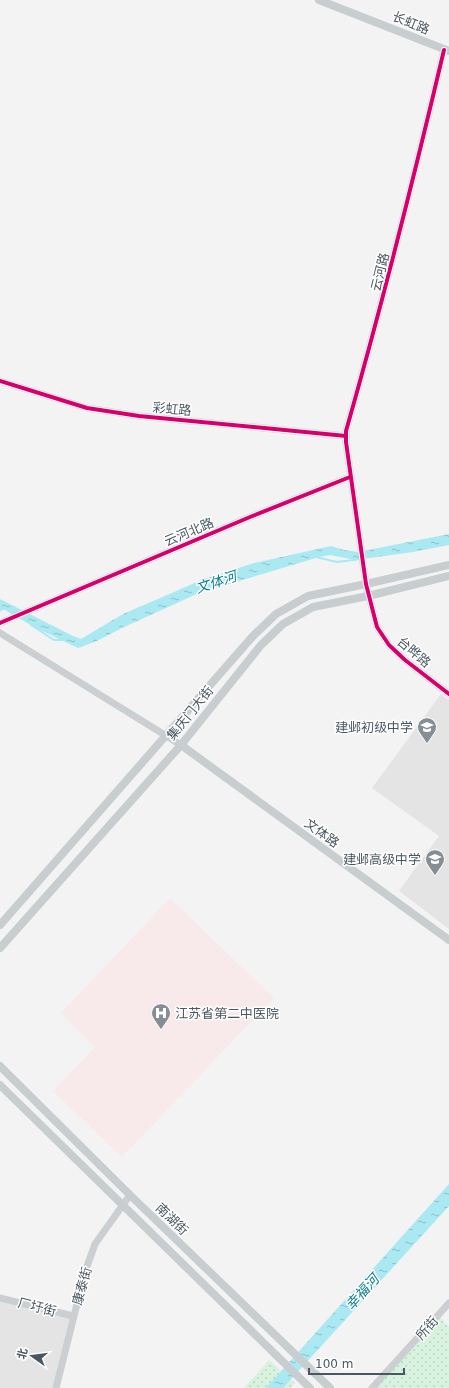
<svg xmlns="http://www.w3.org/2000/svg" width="449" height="1388" font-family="'DejaVu Sans','Noto Sans SC',sans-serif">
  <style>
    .education { fill: #e4e4e5 }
    .medical { fill: #f8eaea }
    .park { fill: url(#park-dots) }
    .water { fill: url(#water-ripples) }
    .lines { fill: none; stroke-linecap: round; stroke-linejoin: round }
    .stream { stroke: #aae9f2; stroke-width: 2 }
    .minor { stroke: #cccfd2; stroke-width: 7 }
    .major { stroke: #c8cdd0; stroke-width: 8 }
    .major-bridge { stroke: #c8cdd0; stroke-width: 8 }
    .cycleway-casing { stroke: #fff; stroke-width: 6 }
    .cycleway { stroke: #d6006c; stroke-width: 4 }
    .labels { text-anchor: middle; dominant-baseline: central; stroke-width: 3; stroke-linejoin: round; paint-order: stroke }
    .street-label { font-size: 13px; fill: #485761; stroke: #fff }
    .poi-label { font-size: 13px; fill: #485761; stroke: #fff; text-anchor: end }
    .water-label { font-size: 14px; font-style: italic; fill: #077e8e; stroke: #fff }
  </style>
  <defs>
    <pattern id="park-dots" width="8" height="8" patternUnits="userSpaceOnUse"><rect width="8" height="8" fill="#d7f3df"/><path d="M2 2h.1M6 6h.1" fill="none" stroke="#bad2c2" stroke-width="1.8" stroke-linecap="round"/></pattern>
    <pattern id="water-ripples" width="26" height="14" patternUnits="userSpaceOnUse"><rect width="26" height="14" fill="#aae9f2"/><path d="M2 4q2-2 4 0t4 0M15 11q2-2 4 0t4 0" fill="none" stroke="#8cc0c7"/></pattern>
  </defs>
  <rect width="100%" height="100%" fill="#f3f3f3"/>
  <g class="education">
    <path d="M 441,694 L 449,700 L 449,929 L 399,891 L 439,836 L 372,788 Z"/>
    <path d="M 0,1298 L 73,1316 L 56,1388 L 0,1388 Z"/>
  </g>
  <path class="medical" d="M 170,898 L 274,998 L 122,1157 L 53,1091 L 95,1047 L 61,1013 Z"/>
  <g class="park">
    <path d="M 437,1314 L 449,1327 L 449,1388 L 372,1388 Z"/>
    <path d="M 269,1360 L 295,1383 L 291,1388 L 244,1388 Z"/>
  </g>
  <g class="water">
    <path d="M 449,534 L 449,545 L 413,552 L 355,560 L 330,555 L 319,557 L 199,593 L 122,628 L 97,641 L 78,648 L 34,627 L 5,610 L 2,610 L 0,612 L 0,599 L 73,636 L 81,639 L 123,614 L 204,579 L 254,563 L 331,546 L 344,550 L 358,552 Z"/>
    <path d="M 449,1184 L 449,1206 L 283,1388 L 266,1388 Z"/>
  </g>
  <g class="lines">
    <g class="stream">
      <path d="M 316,557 L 337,562 L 361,559"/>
      <path d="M 31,625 L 54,640 L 64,640"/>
    </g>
    <g class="minor">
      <path d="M 444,50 C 414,177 382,305 346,431 L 346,442 L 366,584 L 377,627 L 389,645 L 405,660 L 449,694"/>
      <path d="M 0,381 L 87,408 L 139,416 L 346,436"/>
      <path d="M 0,623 L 250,517 L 350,477"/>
      <path d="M 0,633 L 181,745"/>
      <path d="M 0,1298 L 73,1316"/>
      <path d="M 56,1388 L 85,1272 L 95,1244 L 130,1195"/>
      <path d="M 372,1388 L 449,1303"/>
    </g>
    <g class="major">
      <path d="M 319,0 L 449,51"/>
      <path d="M 181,745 L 449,940"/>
      <path d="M 0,925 L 253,636 L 276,614 L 308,596 L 366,584 L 449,565"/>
      <path d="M 0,948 L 181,745 L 261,645 L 283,624 L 313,607 L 368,596 L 449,576"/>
      <path d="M 0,1066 L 130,1195 L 330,1388"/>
      <path d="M 0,1085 L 276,1355"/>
    </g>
    <path class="major-bridge" d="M 276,1355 L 310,1388"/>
    <defs>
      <g id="cycleway">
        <path d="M 444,50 C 414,177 382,305 346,431 L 346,442 L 366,584 L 377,627 L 389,645 L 405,660 L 449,694"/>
        <path d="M 0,381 L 87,408 L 139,416 L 346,436"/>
        <path d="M 0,623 L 250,517 L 350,477"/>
      </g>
    </defs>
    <use href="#cycleway" class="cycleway-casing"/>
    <use href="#cycleway" class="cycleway"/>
  </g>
  <defs>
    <symbol id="school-pin" viewBox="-11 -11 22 30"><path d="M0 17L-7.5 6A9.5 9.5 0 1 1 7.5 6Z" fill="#848e94" stroke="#fff"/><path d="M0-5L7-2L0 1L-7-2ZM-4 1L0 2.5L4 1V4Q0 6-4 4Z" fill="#fff"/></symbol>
    <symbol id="hospital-pin" viewBox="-11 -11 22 30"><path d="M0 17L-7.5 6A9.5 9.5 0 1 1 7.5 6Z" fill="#848e94" stroke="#fff"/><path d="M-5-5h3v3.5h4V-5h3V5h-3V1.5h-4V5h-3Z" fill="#fff"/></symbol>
  </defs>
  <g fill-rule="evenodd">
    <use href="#school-pin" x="416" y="716" width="22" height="30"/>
    <use href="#school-pin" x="424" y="848" width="22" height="30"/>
    <use href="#hospital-pin" x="150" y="1002" width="22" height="30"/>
  </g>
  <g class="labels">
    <g class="street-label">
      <text transform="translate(411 23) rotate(22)">长虹路</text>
      <text transform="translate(380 272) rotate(-76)">云河路</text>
      <text transform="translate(172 409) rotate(5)">彩虹路</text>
      <text transform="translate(189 532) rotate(-23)">云河北路</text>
      <text transform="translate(414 652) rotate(40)">台晔路</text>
      <text transform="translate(190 713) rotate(-51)">集庆门大街</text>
      <text transform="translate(322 833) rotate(36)">文体路</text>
      <text transform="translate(172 1219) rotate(44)">南湖街</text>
      <text transform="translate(82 1286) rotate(-74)">康泰街</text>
      <text transform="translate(37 1307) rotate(14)">厂圩街</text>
      <text transform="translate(427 1328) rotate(-48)">所街</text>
    </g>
    <g class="poi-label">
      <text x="413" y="727">建邺初级中学</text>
      <text x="421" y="859">建邺高级中学</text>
      <text x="175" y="1013" text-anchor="start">江苏省第二中医院</text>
    </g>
    <g class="water-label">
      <text transform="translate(216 582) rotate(-18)">文体河</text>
      <text transform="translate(362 1292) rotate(-48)">幸福河</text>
    </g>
  </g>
  <g transform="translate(32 1356) rotate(284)" stroke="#ffffff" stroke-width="3" paint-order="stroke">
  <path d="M0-3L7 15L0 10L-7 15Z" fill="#485761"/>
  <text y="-6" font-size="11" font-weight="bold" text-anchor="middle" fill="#485761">北</text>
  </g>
  <path d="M309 1368v6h95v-6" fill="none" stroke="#485761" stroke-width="2"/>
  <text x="315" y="1368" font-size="12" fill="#485761" stroke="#ffffff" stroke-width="3" paint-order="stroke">100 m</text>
</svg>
